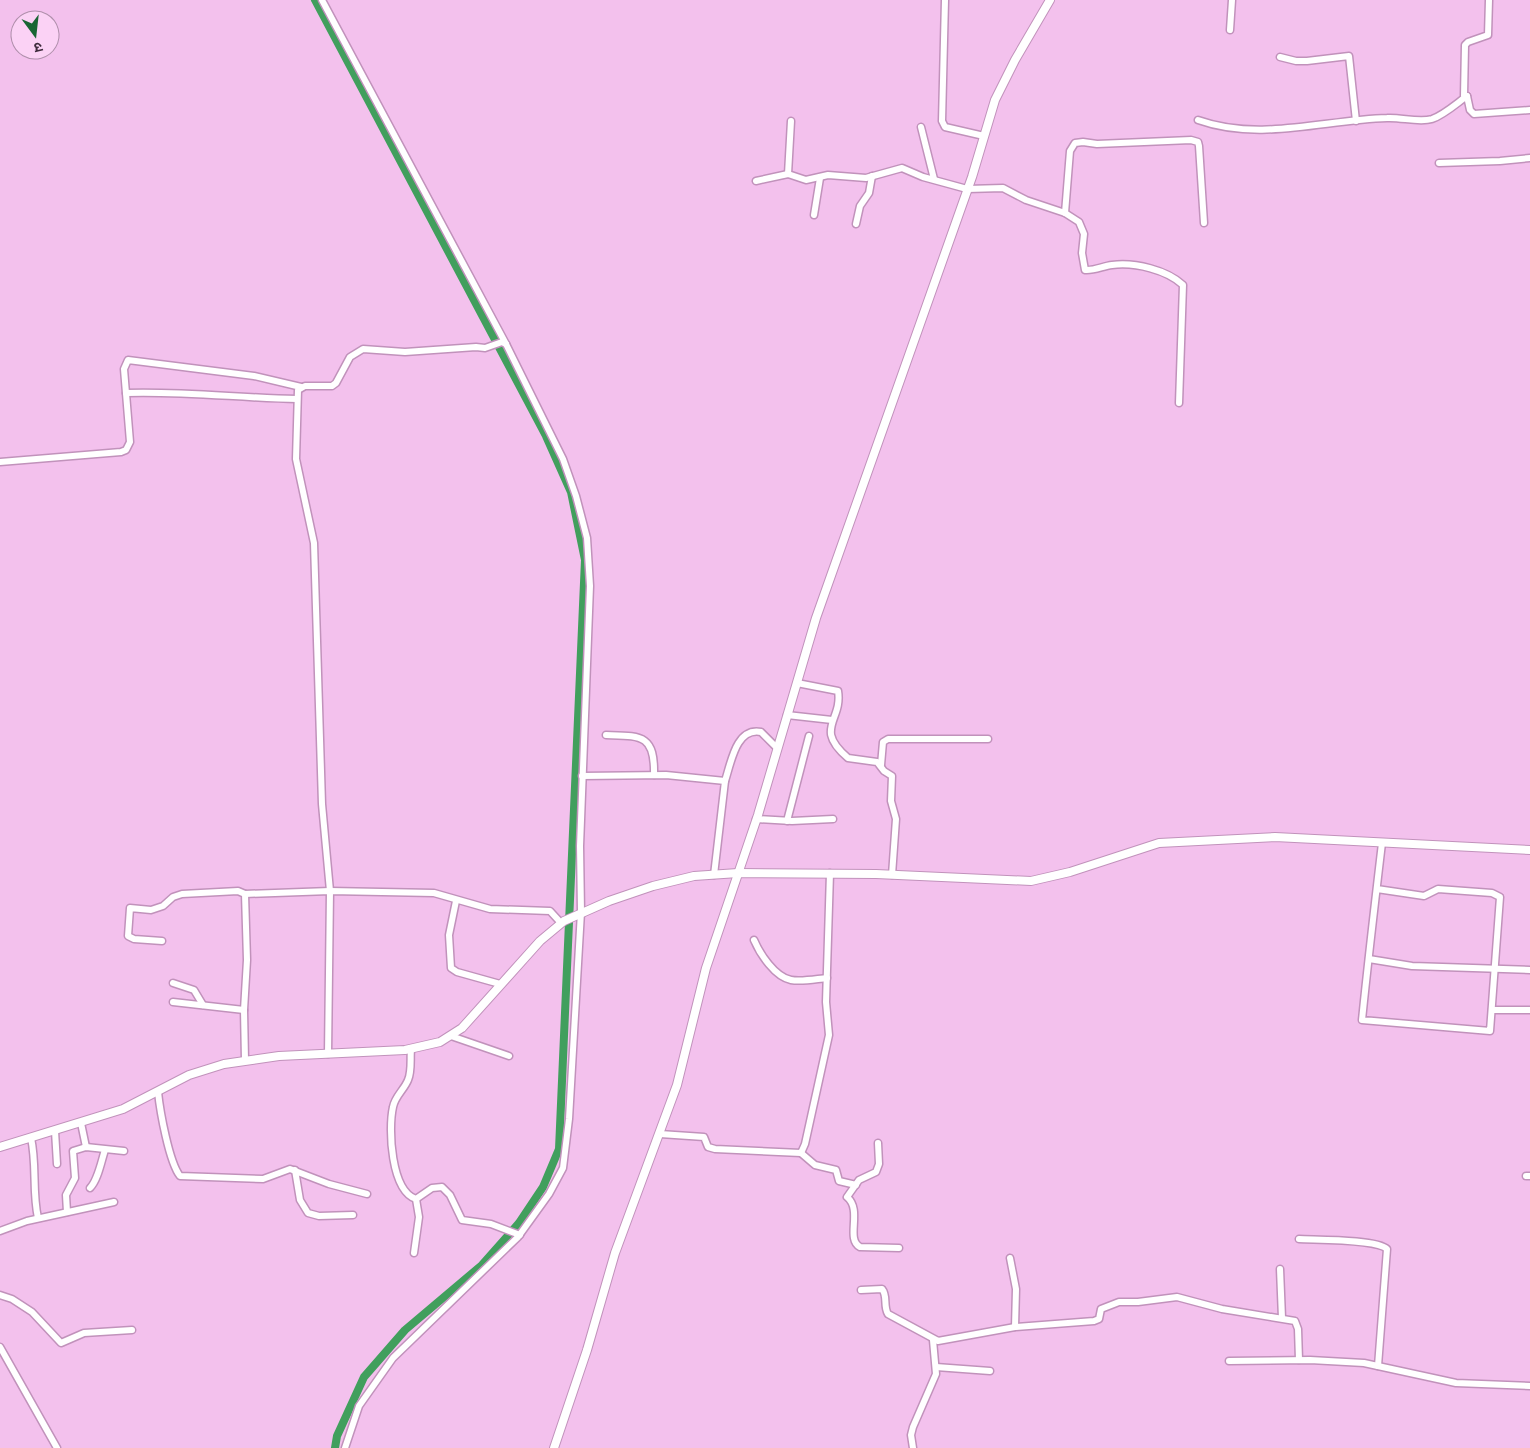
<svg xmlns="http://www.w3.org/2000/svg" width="1530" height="1448" font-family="'Varela Round','Noto Sans Devanagari',sans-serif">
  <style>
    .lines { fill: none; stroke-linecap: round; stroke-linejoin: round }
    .canal { stroke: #419f5d; stroke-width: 8 }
    .minor-casing { stroke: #c192bb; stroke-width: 9 }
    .tertiary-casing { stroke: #c192bb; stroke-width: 10 }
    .minor { stroke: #fff; stroke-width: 6 }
    .tertiary { stroke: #fff; stroke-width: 8 }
  </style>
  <rect width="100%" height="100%" fill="#f3c1ed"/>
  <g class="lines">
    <path class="canal" d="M 315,0 L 546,436 L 571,492 L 585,560 L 559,1149 L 543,1187 L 519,1223 L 482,1265 L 405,1330 L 364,1377 L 337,1436 L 335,1448"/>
    <defs>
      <g id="minor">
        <path d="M 322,0 L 506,344 L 563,459 L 576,496 L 587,538 L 590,586 L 580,846 L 581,912 L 569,1119 L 563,1168 L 549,1194 L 518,1237 L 393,1358 L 359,1406 L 345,1448"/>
        <path d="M 945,0 L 942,121 L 945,127 L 984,136"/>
        <path d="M 1230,30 L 1232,0"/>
        <path d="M 1280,57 L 1296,61 L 1307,61 L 1349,56 L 1356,121"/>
        <path d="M 1467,96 L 1470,110 L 1474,114 L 1530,110"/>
        <path d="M 1198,120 C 1260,142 1323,120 1387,118 C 1401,117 1419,123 1432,119 C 1444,115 1457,103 1467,96 L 1464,96 L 1465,45 L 1468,42 L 1488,35 L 1489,0"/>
        <path d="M 921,127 L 934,179"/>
        <path d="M 1439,163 L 1500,161 L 1530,158"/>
        <path d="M 788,174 L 791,121"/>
        <path d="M 756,181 L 788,174 L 806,180 L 828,175 L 866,178 L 902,168 L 923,177 L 967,189 L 1003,188 L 1026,200 L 1065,213 L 1079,222 L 1084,234 L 1082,253 L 1085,270 C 1094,271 1103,266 1112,265 C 1135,262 1167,270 1183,285 L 1179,403"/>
        <path d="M 1065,213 L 1070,151 L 1075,143 L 1083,142 L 1097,144 L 1191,140 L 1198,142 L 1199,146 L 1204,223"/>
        <path d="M 814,215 L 820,178"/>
        <path d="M 856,224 L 860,206 L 869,193 L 872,176"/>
        <path d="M 126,393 C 183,391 240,398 297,399"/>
        <path d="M 0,462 L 121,452 L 126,450 L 130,442 L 124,369 L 128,360 L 254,376 L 301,387"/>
        <path d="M 797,683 L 838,691 C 843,721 813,728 848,758 L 877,762 L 884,771 L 892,776 L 891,801 L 896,819 L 892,875"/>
        <path d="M 787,715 L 832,720"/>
        <path d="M 606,735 C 641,736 655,734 654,775"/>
        <path d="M 881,765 L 883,742 L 888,739 L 988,739"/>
        <path d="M 582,776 L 666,775 L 725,781 L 714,875"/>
        <path d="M 725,781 C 731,763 736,727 761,732 L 777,748"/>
        <path d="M 756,819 L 792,821 L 833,819"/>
        <path d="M 787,821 L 809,736"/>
        <path d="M 1377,889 L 1424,896 L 1438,889 L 1492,893 L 1500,897 L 1490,1031 L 1362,1020 C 1368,961 1375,902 1382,843"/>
        <path d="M 245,894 L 330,891 L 434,893 L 490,909 L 550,911 L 561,923"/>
        <path d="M 456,901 L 449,935 L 451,968 L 457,972 L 500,984"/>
        <path d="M 754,940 C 760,954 775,977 791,980 C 802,982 816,979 827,978"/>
        <path d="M 162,941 L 134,939 L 128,936 L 130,908 L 151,910 L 163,906 L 173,897 L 182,894 L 238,891 L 245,894 L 247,960 L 244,1010 L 245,1060"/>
        <path d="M 1369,959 L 1412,966 L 1530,970"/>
        <path d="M 173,983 L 194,990 L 203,1005"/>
        <path d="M 173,1002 L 244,1010"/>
        <path d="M 1492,1010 L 1530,1010"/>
        <path d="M 451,1036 L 509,1056"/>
        <path d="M 411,1049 C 410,1059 412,1071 408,1080 C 404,1090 395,1096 393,1107 C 388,1129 391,1191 416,1199 L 432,1188 L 442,1187 L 450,1195 L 462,1220 L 491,1224 L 520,1235"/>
        <path d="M 328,1054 L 330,891 L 322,804 L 314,543 L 296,459 L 298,390 L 305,386 L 332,386 L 336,383 L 350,357 L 363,349 L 405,352 L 476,347 L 485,348 L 502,342 L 506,344"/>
        <path d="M 158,1092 C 160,1111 169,1162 180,1176 L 263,1179 L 290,1169 L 329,1184 L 367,1194"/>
        <path d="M 81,1123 L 86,1147"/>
        <path d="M 55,1131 L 57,1164"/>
        <path d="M 660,1134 L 704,1137 L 708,1147 L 715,1149 L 801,1153 L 805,1144 L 829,1035 L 826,1002 L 830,873"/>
        <path d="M 31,1138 C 37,1165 32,1191 38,1218"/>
        <path d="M 878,1143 L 879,1164 L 876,1172 L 859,1180 L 847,1197 C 863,1210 845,1239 860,1247 L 899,1248"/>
        <path d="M 801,1153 L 815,1165 L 836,1170 L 839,1181 L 856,1185"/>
        <path d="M 295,1170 L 300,1200 L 308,1213 L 319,1216 L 353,1215"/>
        <path d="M 1526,1176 L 1530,1176"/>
        <path d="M 90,1188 C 98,1180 101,1162 105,1150"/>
        <path d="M 67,1212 L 66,1195 L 75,1178 L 73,1151 L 86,1147 L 124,1151"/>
        <path d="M 0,1231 L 27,1221 L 114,1202"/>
        <path d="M 1299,1239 C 1315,1240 1377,1239 1387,1249 L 1378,1366"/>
        <path d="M 414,1253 L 419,1217 L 416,1199"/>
        <path d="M 1010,1258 L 1016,1289 L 1015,1327"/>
        <path d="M 1280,1269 L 1282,1318"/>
        <path d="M 861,1290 L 882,1289 C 888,1296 883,1306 888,1314 L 938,1341 L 1015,1327 L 1094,1321 L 1099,1319 L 1101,1309 L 1119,1302 L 1138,1302 L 1177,1297 L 1222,1309 L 1295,1321 L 1298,1329 L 1299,1360"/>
        <path d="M 0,1295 L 12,1299 L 32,1312 L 61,1343 L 84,1333 L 132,1330"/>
        <path d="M 0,1347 L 57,1448"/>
        <path d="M 1229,1361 L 1310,1360 L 1364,1363 L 1456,1383 L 1530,1386"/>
        <path d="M 936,1367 L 990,1371"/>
        <path d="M 913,1448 L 911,1435 L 913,1427 L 936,1374 L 933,1340"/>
      </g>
      <g id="tertiary">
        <path d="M 0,1147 L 123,1109 L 189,1075 L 224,1064 L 279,1056 L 405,1050 L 440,1042 L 462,1028 L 540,941 L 564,921 L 609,901 L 653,886 L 694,876 L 738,873 L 876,874 L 1031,881 L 1070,872 L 1159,843 L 1275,837 L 1530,850"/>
        <path d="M 554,1448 L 587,1350 L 615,1253 L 677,1085 L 706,968 L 758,815 L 816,618 L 972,177 L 995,100 L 1015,60 L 1050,0"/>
      </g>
    </defs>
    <use href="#minor" class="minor-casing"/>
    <use href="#tertiary" class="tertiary-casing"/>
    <use href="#minor" class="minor"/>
    <use href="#tertiary" class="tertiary"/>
  </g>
  <g transform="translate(35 35) rotate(165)"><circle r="24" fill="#fbd2f5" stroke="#af8fab"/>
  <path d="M0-4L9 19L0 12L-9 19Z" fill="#196634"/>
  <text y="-8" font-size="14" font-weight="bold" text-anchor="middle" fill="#3e2b3c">उ</text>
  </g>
</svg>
